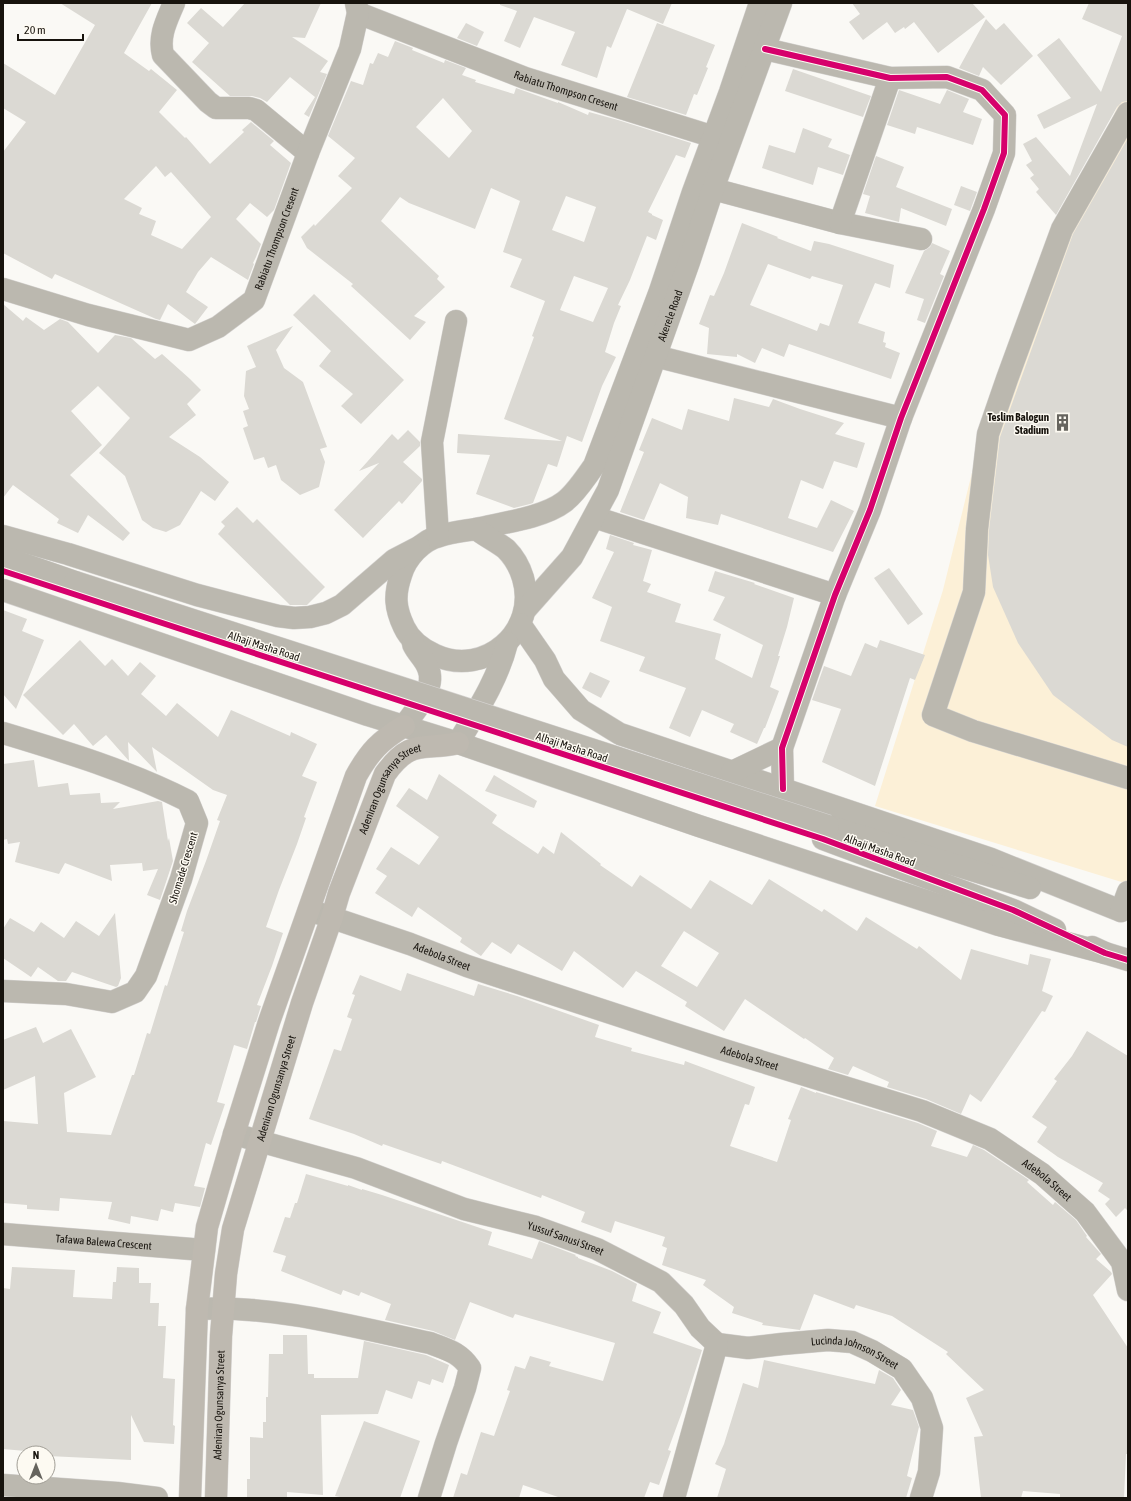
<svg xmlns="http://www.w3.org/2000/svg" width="1131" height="1501" font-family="'Asap Condensed',sans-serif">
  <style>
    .green { fill: #fcf0d7 }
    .building { fill: #dbd9d3; fill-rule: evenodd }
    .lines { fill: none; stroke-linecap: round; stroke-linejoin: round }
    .minor-casing { stroke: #d5d3d1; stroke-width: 23 }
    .major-casing { stroke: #d5d3d1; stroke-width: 23 }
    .minor { stroke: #bbb8af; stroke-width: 22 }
    .major { stroke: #beb9b0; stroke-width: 22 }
    .minor-bridge-casing { stroke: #d5d3d1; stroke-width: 23; stroke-linecap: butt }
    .minor-bridge { stroke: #bbb8af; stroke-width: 22 }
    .cycleway-casing { stroke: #fdfaf2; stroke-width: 8 }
    .cycleway { stroke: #d6006c; stroke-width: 6 }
    .labels { text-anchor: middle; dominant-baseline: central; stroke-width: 3; stroke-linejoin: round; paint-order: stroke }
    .street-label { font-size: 11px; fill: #17130d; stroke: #fdfaf2 }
    .poi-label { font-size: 11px; font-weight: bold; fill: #17130d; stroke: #fdfaf2; text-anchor: end }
  </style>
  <rect width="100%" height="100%" fill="#faf9f5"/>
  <path class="green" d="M 1128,94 L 1128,884 L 875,806 L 943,590 L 983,428 L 1076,198 L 1119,103 Z"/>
  <g class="building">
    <path d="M 60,3 L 152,3 L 124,53 L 149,71 L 151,69 L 177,90 L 159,112 L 185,138 L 186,137 L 210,164 L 244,132 L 242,130 L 251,122 L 274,141 L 270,145 L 291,163 L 274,210 L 267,217 L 250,203 L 236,219 L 261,244 L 256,257 L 253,263 L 254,264 L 248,280 L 211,257 L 198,272 L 186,292 L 208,307 L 195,324 L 168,304 L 160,320 L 156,319 L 55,274 L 52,279 L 3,253 L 3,152 L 26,122 L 3,108 L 3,63 L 55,95 L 95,25 ZM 156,166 L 165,177 L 171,172 L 211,217 L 182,249 L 151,235 L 156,221 L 139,214 L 142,208 L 124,199 Z"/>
    <path d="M 245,3 L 321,3 L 305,38 L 292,37 L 328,61 L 320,72 L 327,74 L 309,117 L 304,114 L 315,97 L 290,77 L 267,102 L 260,98 L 252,96 L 230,96 L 192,62 L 209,43 L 187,23 L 201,8 L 223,27 Z"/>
    <path d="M 500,3 L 672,3 L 663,24 L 627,9 L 611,48 L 607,46 L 597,78 L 561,65 L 575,32 L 534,17 L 520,48 L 504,41 L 517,11 L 500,5 Z"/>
    <path d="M 852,3 L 972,3 L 985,17 L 938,53 L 914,22 L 905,29 L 904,27 L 895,33 L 887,22 L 863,40 L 849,22 L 860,14 Z"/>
    <path d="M 1089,3 L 1128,3 L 1128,101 L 1122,102 L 1117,107 L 1056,215 L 1036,192 L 1039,189 L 1030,178 L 1034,175 L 1026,165 L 1032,161 L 1023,144 L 1036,137 L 1070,176 L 1097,104 L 1044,129 L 1037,115 L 1071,98 L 1037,55 L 1059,38 L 1101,92 L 1122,36 L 1082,19 Z"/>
    <path d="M 986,19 L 996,30 L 1004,23 L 1033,56 L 1001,85 L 983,67 L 979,76 L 959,68 Z"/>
    <path d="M 466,23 L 484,32 L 477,46 L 457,38 Z"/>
    <path d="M 657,23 L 715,45 L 706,67 L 708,68 L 697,95 L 694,94 L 686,115 L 627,97 Z"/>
    <path d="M 395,41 L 413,48 L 412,50 L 444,63 L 445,60 L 466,68 L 462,75 L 476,80 L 475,82 L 514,94 L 516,88 L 558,103 L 558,102 L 588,115 L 589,112 L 618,120 L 691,143 L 685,158 L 676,155 L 648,212 L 652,214 L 652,215 L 663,220 L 656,240 L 647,236 L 630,280 L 618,305 L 621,306 L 614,323 L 605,352 L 616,357 L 602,386 L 582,442 L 567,436 L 557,467 L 548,464 L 533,503 L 530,504 L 514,508 L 476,494 L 490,455 L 457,453 L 458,434 L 562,441 L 504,419 L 534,337 L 532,336 L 545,301 L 510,287 L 522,259 L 503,252 L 520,201 L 491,188 L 475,229 L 409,203 L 400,197 L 381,221 L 439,276 L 437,279 L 445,287 L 414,316 L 426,322 L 410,340 L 351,286 L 353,284 L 307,248 L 301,237 L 314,224 L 315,226 L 352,188 L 338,176 L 355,158 L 328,136 L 351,81 L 363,85 L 370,63 L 373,64 L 378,53 L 388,57 ZM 443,98 L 472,131 L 449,158 L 416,127 ZM 566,196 L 596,207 L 584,242 L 552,230 ZM 574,276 L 608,288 L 593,322 L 560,310 Z"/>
    <path d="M 793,69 L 871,96 L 863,117 L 785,91 Z"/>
    <path d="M 899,90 L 940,104 L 947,90 L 969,99 L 963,112 L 982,119 L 973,145 L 917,127 L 915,134 L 887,125 Z"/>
    <path d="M 803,128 L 832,139 L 828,147 L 850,155 L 843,175 L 818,167 L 813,185 L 762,168 L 769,145 L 795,153 Z"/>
    <path d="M 1128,138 L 1128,747 L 1112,740 L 1053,695 L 1018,643 L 993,587 L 988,555 L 989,530 L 1000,437 L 1073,234 Z"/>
    <path d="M 876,156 L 904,167 L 896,187 L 952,209 L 946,226 L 901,208 L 899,222 L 865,213 L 870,196 L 863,194 Z"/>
    <path d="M 961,186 L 977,192 L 970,211 L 954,205 Z"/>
    <path d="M 742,223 L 778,237 L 777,238 L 811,251 L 814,241 L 829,244 L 894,265 L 890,288 L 875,283 L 858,323 L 885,332 L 883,342 L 886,343 L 885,347 L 900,353 L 891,379 L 789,344 L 784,357 L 762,348 L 755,363 L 737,354 L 737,357 L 707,354 L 709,328 L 699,324 L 710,295 L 714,296 L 724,273 ZM 768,264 L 810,279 L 812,276 L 843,285 L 829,326 L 820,323 L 817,331 L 750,305 Z"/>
    <path d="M 932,243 L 950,251 L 940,274 L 944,276 L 925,323 L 917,320 L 924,299 L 905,293 L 924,251 L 930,247 Z"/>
    <path d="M 314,294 L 404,380 L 361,424 L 341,406 L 353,394 L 319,366 L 331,351 L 293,315 Z"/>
    <path d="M 3,304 L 23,321 L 26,317 L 44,330 L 60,319 L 68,322 L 98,353 L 115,335 L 131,338 L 155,359 L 162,354 L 190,379 L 201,390 L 187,404 L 196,415 L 169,437 L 200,457 L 229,482 L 215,501 L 201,491 L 180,525 L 166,532 L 153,528 L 142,520 L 125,476 L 99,453 L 130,418 L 98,386 L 71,411 L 102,445 L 70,475 L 130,533 L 123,541 L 88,515 L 78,533 L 57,523 L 59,519 L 13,485 L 3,498 Z"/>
    <path d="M 293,326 L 276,350 L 284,368 L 303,382 L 327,447 L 320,449 L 325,462 L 319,487 L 300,495 L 281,480 L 276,465 L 268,468 L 264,457 L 254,460 L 243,428 L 248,426 L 243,411 L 249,409 L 244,396 L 246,371 L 256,367 L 247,346 Z"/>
    <path d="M 734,398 L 769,407 L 773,399 L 800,409 L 844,423 L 835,434 L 865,443 L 857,468 L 834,461 L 823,489 L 801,480 L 788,518 L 817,528 L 831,500 L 854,511 L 833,552 L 721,514 L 718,525 L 686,518 L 688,497 L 660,483 L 644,520 L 620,512 L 644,452 L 639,450 L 652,418 L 682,430 L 688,409 L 729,421 Z"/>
    <path d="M 408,430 L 420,442 L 420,446 L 403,462 L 422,479 L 422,481 L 402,504 L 399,501 L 363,538 L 334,510 L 379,463 L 359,471 L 392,434 L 398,440 Z"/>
    <path d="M 237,507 L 253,523 L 257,519 L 325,587 L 307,605 L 290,605 L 218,534 L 225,526 L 221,522 Z"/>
    <path d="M 610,535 L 634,543 L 633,545 L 652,550 L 643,581 L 651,584 L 647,592 L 681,604 L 675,622 L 721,634 L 715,659 L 752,678 L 763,645 L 713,620 L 725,597 L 708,591 L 715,571 L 755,583 L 754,584 L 794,598 L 787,627 L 778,656 L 780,656 L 770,687 L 779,691 L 765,728 L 764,728 L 757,744 L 730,732 L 734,724 L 702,710 L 690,737 L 669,728 L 686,688 L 639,671 L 645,657 L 600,641 L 612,607 L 592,598 L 614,552 L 606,549 Z"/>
    <path d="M 889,568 L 923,614 L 908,625 L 874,578 Z"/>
    <path d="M 3,610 L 27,619 L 22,631 L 44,640 L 16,709 L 3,694 Z"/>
    <path d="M 80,640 L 105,666 L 112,659 L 128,676 L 140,662 L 156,676 L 141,694 L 166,716 L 177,703 L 218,737 L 231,710 L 290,736 L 291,732 L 317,744 L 302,776 L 317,782 L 304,817 L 306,818 L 297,844 L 279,890 L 266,927 L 283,933 L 272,966 L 257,1005 L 261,1006 L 256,1022 L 255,1022 L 247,1049 L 234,1045 L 217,1102 L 225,1104 L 211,1145 L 206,1143 L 194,1186 L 205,1188 L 200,1207 L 175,1203 L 173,1212 L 161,1209 L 158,1221 L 131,1216 L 130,1224 L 108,1219 L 112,1202 L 60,1198 L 59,1211 L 27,1209 L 27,1205 L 3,1203 L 3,1121 L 38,1124 L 35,1076 L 3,1090 L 3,1040 L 36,1027 L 43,1043 L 71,1029 L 96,1077 L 64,1093 L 67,1132 L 111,1135 L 132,1075 L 134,1075 L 147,1033 L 150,1034 L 165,985 L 167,986 L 184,932 L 181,931 L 187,911 L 206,861 L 220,821 L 217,820 L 227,795 L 213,790 L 152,747 L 157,772 L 128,742 L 129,761 L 106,735 L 93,746 L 74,724 L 63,735 L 23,695 Z"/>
    <path d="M 880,640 L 925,655 L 915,680 L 910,678 L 875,786 L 822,762 L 841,709 L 812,700 L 824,666 L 851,676 L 865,643 L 877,648 Z"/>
    <path d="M 590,672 L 610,681 L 601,698 L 582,688 Z"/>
    <path d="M 34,760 L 38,787 L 68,783 L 70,795 L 100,793 L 101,803 L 120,802 L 113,809 L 158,801 L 162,802 L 168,841 L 169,838 L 173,861 L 160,900 L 147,895 L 158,869 L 143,871 L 142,863 L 110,865 L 112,881 L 65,863 L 59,874 L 15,862 L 20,842 L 8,844 L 7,839 L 3,840 L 3,764 Z"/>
    <path d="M 439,774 L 497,815 L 492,823 L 538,854 L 543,846 L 554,854 L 561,832 L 601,864 L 600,865 L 632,887 L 640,875 L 691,909 L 710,880 L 752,905 L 769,879 L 822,912 L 824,909 L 857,931 L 866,917 L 917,949 L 919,946 L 961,980 L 971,949 L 1028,965 L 1030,954 L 1051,959 L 1042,991 L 1053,996 L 1045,1012 L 1042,1011 L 981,1102 L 970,1094 L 961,1114 L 926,1099 L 887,1087 L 889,1082 L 853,1066 L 848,1075 L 828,1069 L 834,1058 L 805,1038 L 804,1039 L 745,999 L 724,1031 L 685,1006 L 687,1002 L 636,971 L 623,988 L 574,951 L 562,971 L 518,944 L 511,954 L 492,942 L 481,956 L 460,942 L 462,938 L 418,907 L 412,917 L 375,893 L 387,876 L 376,869 L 391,847 L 419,865 L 439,837 L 396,806 L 409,788 L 427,800 ZM 684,931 L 719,953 L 697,987 L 661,966 Z"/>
    <path d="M 494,775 L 537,801 L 534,808 L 485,791 Z"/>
    <path d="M 115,913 L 121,978 L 118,986 L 116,987 L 72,972 L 66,981 L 58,981 L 38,967 L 31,977 L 3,958 L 3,929 L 10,918 L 34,932 L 41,922 L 64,938 L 76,921 L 99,936 Z"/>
    <path d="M 407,973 L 474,996 L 478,984 L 517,996 L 599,1025 L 595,1037 L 632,1048 L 631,1051 L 684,1065 L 685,1061 L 755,1087 L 749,1105 L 745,1104 L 730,1146 L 777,1162 L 791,1120 L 788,1119 L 801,1087 L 816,1093 L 816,1092 L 918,1123 L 937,1131 L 931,1146 L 967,1157 L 973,1145 L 984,1150 L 1029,1180 L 1027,1182 L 1053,1205 L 1055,1202 L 1076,1220 L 1087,1236 L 1086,1237 L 1101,1254 L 1096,1259 L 1111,1272 L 1112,1274 L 1093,1295 L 1128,1348 L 1128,1454 L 1126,1454 L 1124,1498 L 1060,1498 L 1060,1494 L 1023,1491 L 1021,1498 L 981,1498 L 974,1437 L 983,1436 L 966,1398 L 984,1390 L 946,1354 L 948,1352 L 892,1316 L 856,1305 L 854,1309 L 814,1294 L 800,1330 L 762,1325 L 763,1323 L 732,1313 L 734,1307 L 703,1285 L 706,1280 L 662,1265 L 667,1248 L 662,1246 L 665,1237 L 615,1221 L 611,1233 L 581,1222 L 585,1212 L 542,1195 L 541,1198 L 442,1161 L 441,1164 L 383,1144 L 382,1146 L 354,1134 L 309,1119 L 334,1049 L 341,1051 L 352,1019 L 347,1017 L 355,995 L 352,994 L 360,975 L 401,991 Z"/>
    <path d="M 1087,1031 L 1128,1056 L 1128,1211 L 1125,1208 L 1116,1217 L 1105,1204 L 1110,1199 L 1098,1191 L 1103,1183 L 1058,1157 L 1037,1142 L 1047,1127 L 1032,1117 L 1057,1081 L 1054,1079 L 1072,1056 Z"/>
    <path d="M 306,1174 L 348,1186 L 348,1185 L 362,1190 L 362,1189 L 382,1195 L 492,1232 L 488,1245 L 532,1259 L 539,1241 L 576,1255 L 575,1256 L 578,1257 L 578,1258 L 612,1271 L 637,1284 L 632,1301 L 661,1312 L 653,1333 L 702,1350 L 682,1412 L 668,1450 L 671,1451 L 659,1485 L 650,1482 L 644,1498 L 561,1498 L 523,1485 L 519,1498 L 453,1498 L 461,1473 L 467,1475 L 481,1432 L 494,1436 L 510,1391 L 507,1390 L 515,1366 L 525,1369 L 530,1356 L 551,1362 L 549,1366 L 603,1381 L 615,1343 L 515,1314 L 513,1318 L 470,1302 L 455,1340 L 433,1331 L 385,1320 L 391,1304 L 361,1292 L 359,1296 L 343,1290 L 341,1295 L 281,1271 L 286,1256 L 273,1252 L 285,1217 L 290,1218 L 295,1203 L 297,1203 Z"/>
    <path d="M 12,1267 L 75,1270 L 73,1297 L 112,1299 L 113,1282 L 116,1282 L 117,1267 L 139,1268 L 139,1283 L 151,1283 L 150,1303 L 159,1303 L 158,1326 L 166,1326 L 163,1378 L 175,1379 L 173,1425 L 175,1426 L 174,1444 L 144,1442 L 131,1415 L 131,1460 L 48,1456 L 48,1453 L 3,1449 L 3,1288 L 10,1289 Z"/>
    <path d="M 283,1335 L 307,1335 L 308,1374 L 314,1374 L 314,1378 L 358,1378 L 364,1341 L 426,1355 L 449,1365 L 443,1383 L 432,1379 L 430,1385 L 418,1381 L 412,1399 L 386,1390 L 378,1414 L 321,1415 L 323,1495 L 287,1492 L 287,1498 L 247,1498 L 247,1479 L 250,1479 L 250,1437 L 263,1438 L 263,1422 L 266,1422 L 266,1397 L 268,1397 L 269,1354 L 283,1354 Z"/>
    <path d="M 764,1360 L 875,1384 L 879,1370 L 893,1378 L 901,1390 L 891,1405 L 913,1410 L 919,1427 L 907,1476 L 912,1478 L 906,1498 L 717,1498 L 726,1469 L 715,1464 L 724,1444 L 743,1383 L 758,1388 Z"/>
    <path d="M 364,1421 L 420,1441 L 400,1498 L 340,1498 L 340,1497 L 335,1496 Z"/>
  </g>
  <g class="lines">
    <defs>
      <g id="minor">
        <path d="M 174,3 C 167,20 158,36 163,55 L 208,102 L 216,108 L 249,108 L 256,110 L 308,153"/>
        <path id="s1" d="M 358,13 L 525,78 L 714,137 L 726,146"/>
        <path d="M 765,49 L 890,78 L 947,77 L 982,90 L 1005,115 L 1004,153 L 984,209 L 901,418 L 870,510 L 835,595 L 782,748 L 783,789"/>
        <path d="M 1128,113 L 1062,229 L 1007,379 L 988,434 L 977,529 L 974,592 L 933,715 L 973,731 L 1128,778"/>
        <path d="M 713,189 L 840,223 L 921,239"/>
        <path d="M 840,223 L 890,78"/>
        <path id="s2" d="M 3,289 L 88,315 L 189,340 L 218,327 L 254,300 L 308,153 L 350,49 L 358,13 L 356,3"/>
        <path d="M 655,356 L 901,418"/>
        <path d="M 594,517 L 835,595"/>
        <path d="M 476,529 C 501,523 543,518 564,502 C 576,493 585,478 594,466 L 660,291 L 693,192 L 730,92 L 760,3"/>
        <path d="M 476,529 C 485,536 497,542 506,549 C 514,557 520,568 523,578 C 539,631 485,678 435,655 C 422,649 410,640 404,627 C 395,608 394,595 401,575 C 406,558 422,540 440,536 C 451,532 464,531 476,529 Z"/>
        <path d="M 3,536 L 68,554 L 197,595 L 278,616 L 294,618 L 310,617 L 326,613 L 342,605 L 394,560 L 419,547"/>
        <path d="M 438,536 L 432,442 L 456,321"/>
        <path d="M 3,557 L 75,582"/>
        <path d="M 3,590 L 368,715 L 458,743 L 699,826 L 999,925 L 1105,953"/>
        <path id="s3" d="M 525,610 L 572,557 L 608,490 L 689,262 L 713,189 L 781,3"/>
        <path d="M 520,624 L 545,660 L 554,679 L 581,710 L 620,734 L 991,859 L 1121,911"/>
        <path d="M 404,726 C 415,710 437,688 428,668 C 425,659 417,653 413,644"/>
        <path d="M 3,733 C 66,752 129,771 188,801 L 197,823 L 181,879 L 146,976 L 135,992 L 112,1002 L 66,994 L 3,991"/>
        <path d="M 458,743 C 477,711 498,679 507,643"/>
        <path d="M 732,772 L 782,748"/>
        <path d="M 828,826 L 1030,888"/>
        <path d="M 823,839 L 1013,910 L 1055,930"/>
        <path id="s4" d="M 309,910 L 410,944 L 467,966 L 724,1050 L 922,1111 L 990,1139 L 1042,1174 L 1085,1212 L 1122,1262 L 1128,1290"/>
        <path d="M 1121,911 L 1128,892"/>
        <path d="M 1092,947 L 1105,953 L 1128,960"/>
        <path id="s5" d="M 234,1134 L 356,1168 L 464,1209 L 536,1227 L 597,1249 L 661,1282 L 684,1305 L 700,1328 L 717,1344"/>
        <path id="s6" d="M 3,1234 L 204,1250"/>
        <path d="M 197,1309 C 276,1305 354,1327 430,1343 C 448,1350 459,1352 470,1368 L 465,1388 L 446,1443 L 429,1498"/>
        <path id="s7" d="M 717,1344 L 748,1348 L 782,1344 L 828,1340 L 852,1342 L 872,1351 L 902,1369 L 922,1398 L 932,1428 L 929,1472 L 921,1498"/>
        <path d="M 3,1485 L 117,1493 L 157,1498"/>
        <path d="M 674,1498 L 717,1344"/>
      </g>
      <g id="major">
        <path d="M 190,1498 L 197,1309 L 207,1227 L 234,1134 L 269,1022 L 356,776 C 370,751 380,741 404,726"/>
        <path id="s8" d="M 216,1498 L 221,1336 L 226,1274 L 233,1229 L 302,1003 L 332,917 L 339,893 L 385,774 C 411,738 422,751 458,743"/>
      </g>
    </defs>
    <use href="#minor" class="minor-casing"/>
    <use href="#major" class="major-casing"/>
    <use href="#minor" class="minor"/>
    <use href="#major" class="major"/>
    <defs>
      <path id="minor-bridge" d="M 75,582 L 828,826"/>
    </defs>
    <use href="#minor-bridge" class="minor-bridge-casing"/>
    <use href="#minor-bridge" class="minor-bridge"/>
    <defs>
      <g id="cycleway">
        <path d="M 765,49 L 890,78 L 947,77 L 982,90 L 1005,115 L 1004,153 L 984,209 L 901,418 L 870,510 L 835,595 L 782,748 L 783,789"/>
        <path d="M 3,571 L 823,839 L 1013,910 L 1105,953 L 1128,960"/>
      </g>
    </defs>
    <use href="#cycleway" class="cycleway-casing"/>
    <use href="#cycleway" class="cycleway"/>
  </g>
  <defs>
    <symbol id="building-bare" viewBox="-9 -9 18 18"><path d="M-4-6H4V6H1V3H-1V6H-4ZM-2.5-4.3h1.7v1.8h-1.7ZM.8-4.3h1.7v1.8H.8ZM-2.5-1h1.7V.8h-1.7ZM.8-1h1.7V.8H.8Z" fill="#66645e" stroke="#fdfaf2" stroke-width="2.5" paint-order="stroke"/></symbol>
  </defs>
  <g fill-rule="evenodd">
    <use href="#building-bare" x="1050" y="410" width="25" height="25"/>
  </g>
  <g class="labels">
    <g class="street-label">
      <text stroke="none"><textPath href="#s1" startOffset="222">Rabiatu Thompson Cresent</textPath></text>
      <text stroke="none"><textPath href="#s2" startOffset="335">Rabiatu Thompson Cresent</textPath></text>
      <text stroke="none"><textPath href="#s3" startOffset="332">Akerele Road</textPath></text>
      <text transform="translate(264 646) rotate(18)">Alhaji Masha Road</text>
      <text transform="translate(572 747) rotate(18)">Alhaji Masha Road</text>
      <text stroke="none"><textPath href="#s8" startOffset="741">Adeniran Ogunsanya Street</textPath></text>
      <text transform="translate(880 850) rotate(20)">Alhaji Masha Road</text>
      <text transform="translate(183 868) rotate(-73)">Shomade Crescent</text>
      <text stroke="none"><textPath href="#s4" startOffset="141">Adebola Street</textPath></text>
      <text stroke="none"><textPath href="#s4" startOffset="465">Adebola Street</textPath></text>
      <text stroke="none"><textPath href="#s8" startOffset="417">Adeniran Ogunsanya Street</textPath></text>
      <text stroke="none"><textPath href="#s4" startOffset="789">Adebola Street</textPath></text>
      <text stroke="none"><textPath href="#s5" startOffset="348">Yussuf Sanusi Street</textPath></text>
      <text stroke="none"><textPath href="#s6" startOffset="101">Tafawa Balewa Crescent</textPath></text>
      <text stroke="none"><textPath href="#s7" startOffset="141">Lucinda Johnson Street</textPath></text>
      <text stroke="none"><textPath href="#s8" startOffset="93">Adeniran Ogunsanya Street</textPath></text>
    </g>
    <g class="poi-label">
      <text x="1049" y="417">Teslim Balogun<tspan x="1049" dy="13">Stadium</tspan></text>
    </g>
  </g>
  <rect width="1131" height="1501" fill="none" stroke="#17130d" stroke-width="8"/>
  <g transform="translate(36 1465)"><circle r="19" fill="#fdfaf2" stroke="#a19e96"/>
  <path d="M0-3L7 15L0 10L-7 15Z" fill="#66645e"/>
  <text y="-6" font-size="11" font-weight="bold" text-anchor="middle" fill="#17130d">N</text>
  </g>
  <path d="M18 34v6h65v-6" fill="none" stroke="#17130d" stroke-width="2"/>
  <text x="24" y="34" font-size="12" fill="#17130d" stroke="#fdfaf2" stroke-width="3" paint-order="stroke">20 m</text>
</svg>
